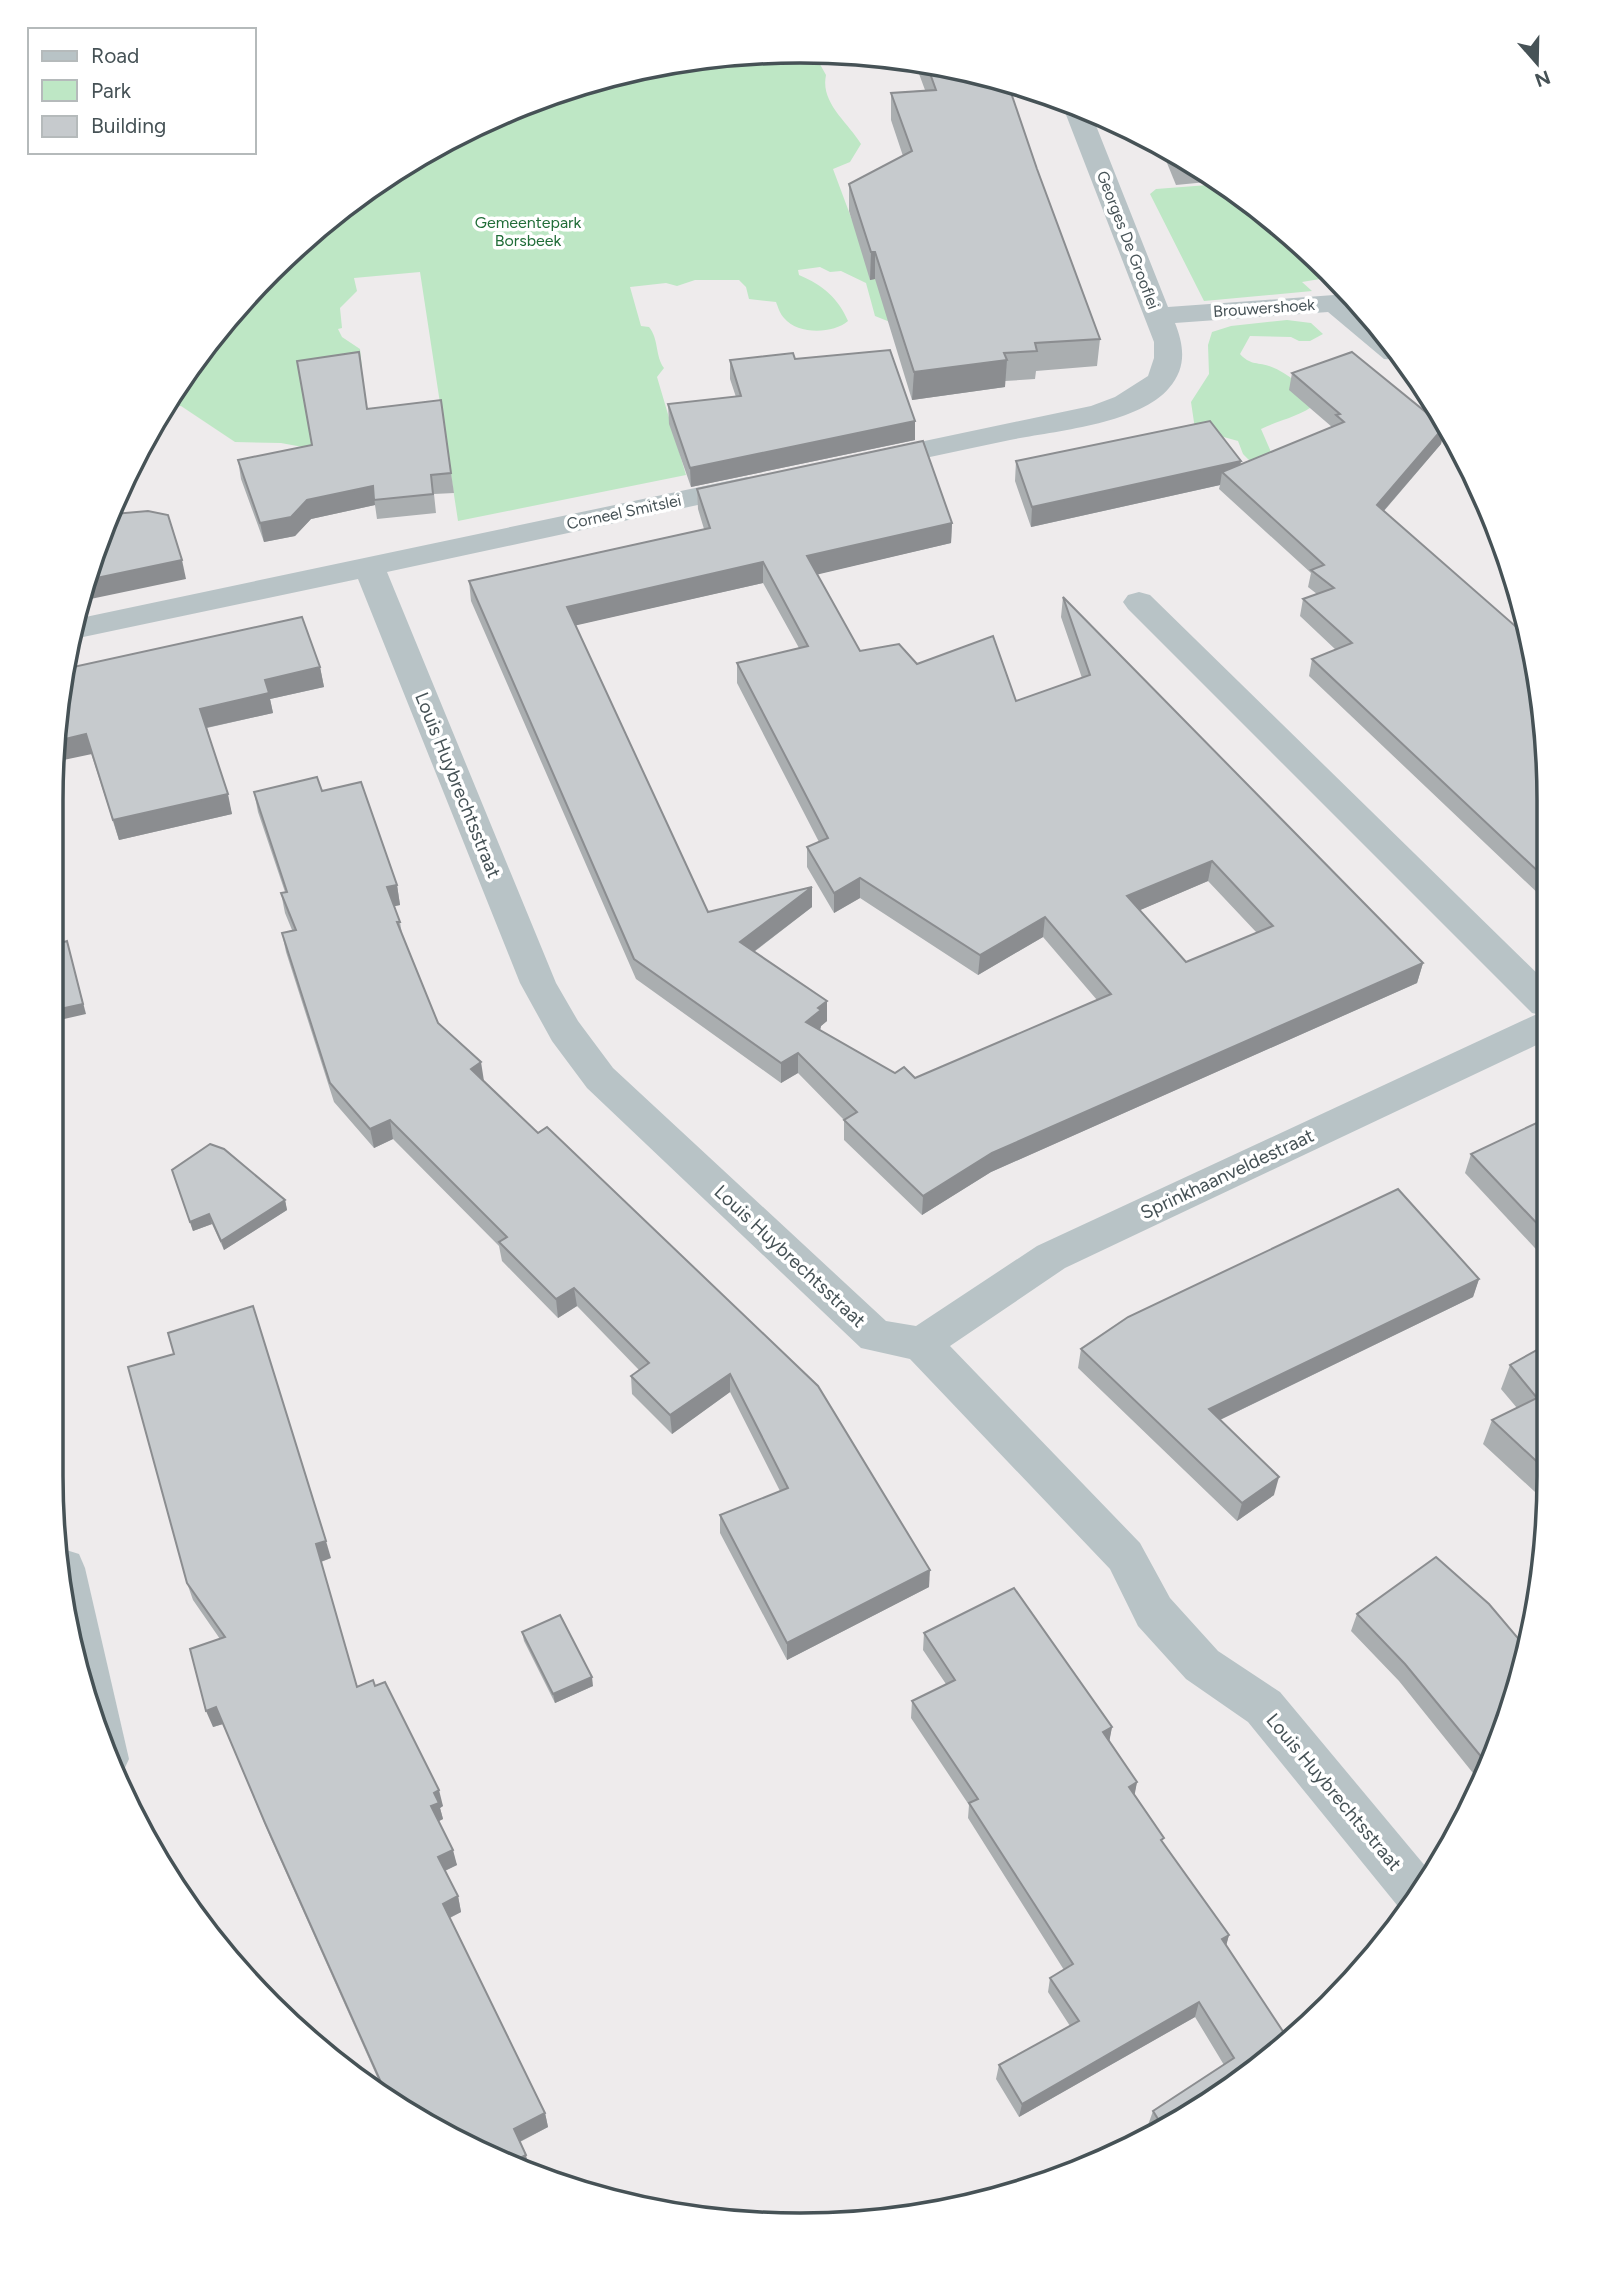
<svg xmlns="http://www.w3.org/2000/svg" width="1600" height="2276" font-family="Figtree,sans-serif">
  <style>
    .green { fill: #bee7c5 }
    .lines { fill: none; stroke-linecap: round; stroke-linejoin: round }
    .minor { fill: #b8c3c6; fill-rule: evenodd }
    .wall { fill: #aaaeb0; fill-rule: evenodd }
    .shaded-wall { fill: #8b8d90 }
    .building { fill: #c6cacd; stroke: #8b8d90; stroke-width: 2; fill-rule: evenodd }
    .labels { text-anchor: middle; dominant-baseline: central; stroke-width: 7; stroke-linejoin: round; paint-order: stroke }
    .far-park-label { font-size: 16px; fill: #216d38; stroke: #fff }
    .far-street-label { font-size: 16px; fill: #465256; stroke: #fff }
    .street-label { font-size: 19px; fill: #465256; stroke: #fff }
    .rim { fill: none; stroke: #465256; stroke-width: 3.5 }
  </style>
  <rect width="100%" height="100%" fill="#eeebec"/>
  <g class="green">
    <path d="M 790,54 L 792,58 L 803,54 L 817,59 L 826,75 C 820,103 848,122 861,144 L 850,162 L 833,169 L 852,220 L 869,217 L 890,322 L 875,316 L 866,283 L 841,271 L 830,272 L 820,267 L 798,270 L 799,275 C 823,285 838,298 848,321 C 833,334 798,335 784,318 C 780,314 778,307 776,302 L 749,299 L 746,287 L 739,280 L 695,280 L 677,286 L 666,283 L 630,287 L 641,326 L 649,327 C 659,339 655,356 664,368 L 657,377 L 686,475 L 458,521 L 420,272 L 354,278 L 357,291 L 340,308 L 342,328 L 338,329 L 342,337 L 360,349 L 362,368 L 336,376 L 337,431 L 308,448 L 281,443 L 235,442 L 181,406 L 163,408 L 206,344 L 306,237 L 425,151 L 559,91 L 655,68 Z"/>
    <path d="M 1221,184 L 1256,205 L 1332,277 L 1302,282 L 1312,291 L 1204,301 L 1150,194 L 1156,189 Z"/>
    <path d="M 1287,320 L 1311,323 L 1323,334 L 1310,341 L 1299,341 L 1291,337 L 1250,336 L 1240,354 C 1250,365 1256,362 1269,366 C 1289,373 1303,388 1317,403 C 1300,417 1281,419 1261,429 L 1271,452 L 1289,455 L 1257,468 L 1243,454 L 1238,441 L 1195,429 L 1191,402 L 1209,374 L 1208,345 L 1212,332 L 1231,326 Z"/>
  </g>
  <g class="lines">
    <g class="minor">
      <path d="M 1066,103 L 1091,113 L 1168,307 L 1334,295 C 1365,302 1383,336 1399,360 L 1384,359 L 1328,312 L 1175,323 C 1184,346 1187,367 1169,388 C 1139,424 1054,431 1010,440 C 964,450 919,459 874,469 L 863,466 L 859,460 L 863,454 L 1091,406 L 1115,397 L 1148,376 L 1154,358 L 1154,342 L 1063,107 Z"/>
      <path d="M 747,477 L 758,480 L 762,486 L 758,492 L 387,572 L 556,983 L 578,1021 L 613,1068 L 886,1321 L 916,1326 L 1037,1246 L 1537,1014 L 1532,1013 L 1128,609 L 1123,602 L 1128,595 L 1139,592 L 1150,595 L 1544,980 L 1545,1041 L 1065,1268 L 950,1346 L 1140,1543 L 1170,1598 L 1218,1651 L 1280,1692 L 1431,1873 L 1407,1912 L 1401,1910 L 1248,1722 L 1186,1679 L 1138,1626 L 1110,1569 L 910,1359 L 861,1348 L 587,1088 L 552,1041 L 520,983 L 358,579 L 69,640 L 76,619 Z"/>
      <path d="M 63,1549 L 79,1554 L 85,1568 L 129,1759 L 122,1774 L 115,1777 L 108,1763 L 76,1670 L 60,1550 Z"/>
    </g>
  </g>
  <g class="wall">
    <path d="M 915,63 L 994,76 L 1037,169 L 1100,339 L 1097,366 L 1036,371 L 1035,379 L 1005,381 L 1005,387 L 912,400 L 875,279 L 870,280 L 849,211 L 849,184 L 903,156 L 891,120 L 891,93 L 925,90 Z"/>
    <path d="M 1160,146 L 1217,181 L 1176,185 Z"/>
    <path d="M 795,359 L 915,440 L 691,487 L 669,424 L 668,404 L 736,397 L 730,379 L 730,360 Z"/>
    <path d="M 1292,373 L 1445,428 L 1441,444 L 1384,511 L 1543,702 L 1544,899 L 1309,676 L 1312,659 L 1336,650 L 1300,616 L 1303,599 L 1317,594 L 1308,587 L 1311,573 L 1219,489 L 1220,485 L 1031,527 L 1015,481 L 1016,461 L 1241,464 L 1332,427 L 1289,390 Z"/>
    <path d="M 368,409 L 451,473 L 454,493 L 434,494 L 436,513 L 377,519 L 375,505 L 311,519 L 295,536 L 264,542 L 241,479 L 238,460 L 312,445 Z"/>
    <path d="M 697,489 L 952,523 L 951,543 L 817,574 L 860,651 L 917,664 L 1016,701 L 1082,678 L 1061,617 L 1063,597 L 1423,963 L 1417,983 L 991,1172 L 922,1215 L 844,1140 L 844,1120 L 798,1073 L 781,1083 L 636,979 L 471,601 L 469,581 L 704,529 L 698,509 ZM 763,583 L 799,648 L 737,663 L 737,683 L 819,842 L 807,847 L 807,867 L 834,913 L 860,898 L 978,975 L 1043,937 L 1097,1000 L 915,1078 L 895,1073 L 820,1030 L 821,1026 L 827,1021 L 754,952 L 812,907 L 708,912 L 575,625 ZM 1208,881 L 1257,933 L 1186,962 L 1140,910 Z"/>
    <path d="M 320,667 L 324,687 L 270,699 L 273,713 L 207,728 L 232,814 L 119,840 L 64,669 Z"/>
    <path d="M 322,791 L 397,885 L 400,905 L 394,906 L 400,922 L 402,934 L 438,1023 L 484,1081 L 929,1587 L 787,1660 L 720,1533 L 720,1515 L 780,1491 L 730,1392 L 672,1434 L 632,1394 L 631,1376 L 639,1370 L 577,1306 L 558,1318 L 502,1261 L 499,1246 L 393,1139 L 374,1148 L 334,1102 L 286,952 L 282,933 L 292,930 L 285,913 L 281,893 L 285,892 L 258,812 L 254,792 Z"/>
    <path d="M 1545,1119 L 1546,1260 L 1465,1173 L 1471,1154 Z"/>
    <path d="M 172,1170 L 285,1200 L 287,1210 L 224,1250 L 212,1224 L 193,1231 Z"/>
    <path d="M 1479,1279 L 1473,1297 L 1220,1420 L 1274,1495 L 1237,1521 L 1078,1368 L 1081,1349 Z"/>
    <path d="M 1547,1346 L 1548,1504 L 1483,1444 L 1492,1420 L 1517,1408 L 1501,1389 L 1510,1365 Z"/>
    <path d="M 331,1558 L 321,1562 L 357,1687 L 375,1686 L 443,1806 L 440,1808 L 443,1819 L 439,1821 L 457,1865 L 445,1871 L 458,1896 L 461,1912 L 450,1918 L 545,2113 L 548,2127 L 520,2142 L 529,2168 L 524,2171 L 513,2168 L 425,2125 L 386,2097 L 271,1839 L 223,1724 L 213,1727 L 220,1639 L 193,1600 L 187,1583 Z"/>
    <path d="M 1357,1614 L 1524,1670 L 1481,1783 L 1399,1681 L 1351,1631 Z"/>
    <path d="M 522,1632 L 593,1686 L 555,1703 L 524,1641 Z"/>
    <path d="M 924,1633 L 1112,1727 L 1109,1741 L 1137,1782 L 1134,1795 L 1163,1843 L 1229,1935 L 1226,1945 L 1290,2042 L 1154,2133 L 1148,2125 L 1153,2111 L 1224,2065 L 1195,2017 L 1019,2117 L 996,2079 L 999,2065 L 1070,2026 L 1048,1992 L 1050,1978 L 1064,1970 L 968,1818 L 969,1805 L 911,1718 L 912,1701 L 946,1684 L 923,1650 Z"/>
  </g>
  <g class="shaded-wall">
    <path d="M 770,55 L 657,68 L 702,57 Z"/>
    <path d="M 871,252 L 875,252 L 875,279 L 870,280 Z"/>
    <path d="M 1007,360 L 1005,387 L 912,400 L 914,372 Z"/>
    <path d="M 915,421 L 915,440 L 691,487 L 690,468 Z"/>
    <path d="M 1444,427 L 1441,444 L 1374,522 L 1377,505 Z"/>
    <path d="M 1241,461 L 1238,481 L 1222,472 L 1220,485 L 1031,527 L 1032,507 Z"/>
    <path d="M 373,486 L 375,505 L 311,519 L 295,536 L 264,542 L 260,523 L 307,500 Z"/>
    <path d="M 952,523 L 951,543 L 807,577 L 807,556 Z"/>
    <path d="M 182,560 L 186,579 L 81,601 L 87,580 Z"/>
    <path d="M 763,562 L 763,583 L 569,627 L 567,607 Z"/>
    <path d="M 320,667 L 324,687 L 270,699 L 273,713 L 205,728 L 200,709 L 265,680 Z"/>
    <path d="M 86,734 L 92,754 L 54,762 L 57,741 Z"/>
    <path d="M 228,794 L 232,814 L 119,840 L 113,820 Z"/>
    <path d="M 1212,861 L 1208,881 L 1124,917 L 1127,896 Z"/>
    <path d="M 860,878 L 860,898 L 834,913 L 834,893 Z"/>
    <path d="M 397,885 L 400,905 L 391,907 L 387,887 Z"/>
    <path d="M 812,887 L 812,907 L 740,962 L 740,942 Z"/>
    <path d="M 1045,917 L 1043,937 L 978,975 L 980,955 Z"/>
    <path d="M 67,941 L 86,1014 L 51,1022 L 51,1011 Z"/>
    <path d="M 1423,963 L 1417,983 L 991,1172 L 922,1215 L 923,1196 L 992,1153 Z"/>
    <path d="M 827,1001 L 827,1021 L 821,1026 L 820,1030 L 806,1022 L 818,1008 Z"/>
    <path d="M 798,1053 L 798,1073 L 781,1083 L 781,1063 Z"/>
    <path d="M 481,1062 L 484,1081 L 471,1069 Z"/>
    <path d="M 390,1120 L 393,1139 L 374,1148 L 370,1129 Z"/>
    <path d="M 285,1200 L 287,1210 L 224,1250 L 221,1241 Z"/>
    <path d="M 209,1214 L 212,1224 L 193,1231 L 190,1222 Z"/>
    <path d="M 1479,1279 L 1473,1297 L 1205,1427 L 1209,1409 Z"/>
    <path d="M 574,1288 L 577,1306 L 558,1318 L 556,1299 Z"/>
    <path d="M 730,1374 L 730,1392 L 672,1434 L 670,1415 Z"/>
    <path d="M 1279,1477 L 1274,1495 L 1237,1521 L 1242,1503 Z"/>
    <path d="M 326,1541 L 331,1558 L 320,1562 L 316,1544 Z"/>
    <path d="M 930,1570 L 929,1587 L 787,1660 L 787,1643 Z"/>
    <path d="M 592,1677 L 593,1686 L 555,1703 L 553,1694 Z"/>
    <path d="M 216,1707 L 223,1724 L 213,1727 L 206,1711 Z"/>
    <path d="M 1112,1727 L 1109,1743 L 1103,1732 Z"/>
    <path d="M 1137,1782 L 1134,1798 L 1129,1787 Z"/>
    <path d="M 439,1790 L 443,1806 L 440,1808 L 443,1819 L 435,1823 L 431,1806 L 434,1793 Z"/>
    <path d="M 453,1850 L 457,1865 L 442,1872 L 438,1857 Z"/>
    <path d="M 458,1896 L 461,1912 L 447,1919 L 443,1904 Z"/>
    <path d="M 1229,1935 L 1225,1950 L 1222,1939 Z"/>
    <path d="M 1199,2002 L 1195,2017 L 1019,2117 L 1022,2104 Z"/>
    <path d="M 545,2113 L 548,2127 L 517,2143 L 514,2129 Z"/>
    <path d="M 526,2155 L 529,2168 L 524,2171 L 507,2165 Z"/>
  </g>
  <g class="building">
    <path d="M 927,65 L 994,76 L 1007,81 L 1037,169 L 1100,339 L 1035,343 L 1037,351 L 1004,353 L 1007,360 L 914,372 L 875,252 L 871,252 L 849,184 L 912,151 L 891,93 L 936,90 Z"/>
    <path d="M 1173,154 L 1192,166 L 1178,167 Z"/>
    <path d="M 890,350 L 915,421 L 690,468 L 668,404 L 741,396 L 730,360 L 793,353 L 795,359 Z"/>
    <path d="M 359,352 L 367,409 L 441,400 L 451,473 L 431,475 L 433,494 L 374,500 L 373,486 L 307,500 L 291,517 L 260,523 L 238,460 L 312,445 L 297,361 Z"/>
    <path d="M 1352,352 L 1444,427 L 1377,505 L 1530,639 L 1543,702 L 1544,877 L 1312,659 L 1352,643 L 1303,599 L 1334,588 L 1311,570 L 1324,565 L 1222,472 L 1344,422 L 1336,415 L 1340,414 L 1292,373 Z"/>
    <path d="M 1210,421 L 1241,461 L 1032,507 L 1016,461 Z"/>
    <path d="M 923,441 L 952,523 L 807,556 L 860,651 L 899,644 L 917,664 L 993,636 L 1016,701 L 1090,675 L 1063,597 L 1423,963 L 992,1153 L 923,1196 L 844,1120 L 857,1112 L 798,1053 L 781,1063 L 634,959 L 469,581 L 710,528 L 697,489 ZM 763,562 L 808,646 L 737,663 L 828,838 L 807,847 L 834,893 L 860,878 L 980,955 L 1045,917 L 1111,994 L 915,1078 L 904,1067 L 895,1073 L 806,1022 L 821,1010 L 818,1008 L 827,1001 L 740,942 L 812,887 L 708,912 L 567,607 ZM 1212,861 L 1273,926 L 1186,962 L 1127,896 Z"/>
    <path d="M 111,507 L 114,514 L 148,511 L 168,515 L 182,560 L 87,580 L 108,514 Z"/>
    <path d="M 302,617 L 320,667 L 265,680 L 269,693 L 200,709 L 228,794 L 113,820 L 86,734 L 57,741 L 64,669 Z"/>
    <path d="M 317,777 L 322,791 L 361,782 L 397,885 L 387,887 L 400,922 L 397,922 L 438,1023 L 481,1062 L 471,1069 L 538,1133 L 547,1127 L 818,1386 L 930,1570 L 787,1643 L 720,1515 L 788,1488 L 730,1374 L 670,1415 L 631,1376 L 649,1363 L 574,1288 L 556,1299 L 499,1242 L 507,1237 L 390,1120 L 370,1129 L 330,1083 L 282,933 L 296,930 L 281,893 L 287,892 L 254,792 Z"/>
    <path d="M 67,941 L 83,1004 L 51,1011 L 51,946 Z"/>
    <path d="M 1545,1119 L 1546,1233 L 1471,1154 Z"/>
    <path d="M 210,1144 L 224,1149 L 285,1200 L 221,1241 L 209,1214 L 190,1222 L 172,1170 Z"/>
    <path d="M 1398,1189 L 1479,1279 L 1209,1409 L 1279,1477 L 1242,1503 L 1081,1349 L 1128,1317 Z"/>
    <path d="M 253,1306 L 326,1541 L 316,1544 L 357,1687 L 373,1680 L 375,1686 L 385,1682 L 439,1790 L 434,1793 L 439,1803 L 431,1806 L 453,1850 L 438,1857 L 458,1896 L 443,1904 L 545,2113 L 514,2129 L 526,2155 L 507,2165 L 425,2125 L 388,2098 L 265,1823 L 216,1707 L 206,1711 L 190,1649 L 225,1637 L 187,1583 L 128,1367 L 174,1354 L 168,1333 Z"/>
    <path d="M 1546,1345 L 1547,1346 L 1547,1471 L 1492,1420 L 1537,1398 L 1510,1365 Z"/>
    <path d="M 1436,1557 L 1489,1604 L 1527,1649 L 1524,1670 L 1488,1765 L 1405,1664 L 1357,1614 Z"/>
    <path d="M 1014,1588 L 1112,1727 L 1103,1732 L 1137,1782 L 1129,1787 L 1164,1838 L 1161,1840 L 1229,1935 L 1222,1939 L 1290,2042 L 1163,2127 L 1153,2111 L 1234,2058 L 1199,2002 L 1022,2104 L 999,2065 L 1079,2021 L 1050,1978 L 1073,1964 L 969,1803 L 978,1799 L 912,1701 L 955,1680 L 924,1633 Z"/>
    <path d="M 560,1615 L 592,1677 L 553,1694 L 522,1632 Z"/>
    <path d="M 857,2212 L 861,2219 L 846,2219 Z"/>
  </g>
  <g class="labels">
    <g class="far-park-label">
      <text x="528" y="222">Gemeentepark<tspan x="528" dy="18">Borsbeek</tspan></text>
    </g>
    <g class="far-street-label">
      <text transform="translate(1128 240) rotate(69)">Georges De Grooflei</text>
      <text transform="translate(1264 308) rotate(-4)">Brouwershoek</text>
      <text transform="translate(624 512) rotate(-12)">Corneel Smitslei</text>
    </g>
    <g class="street-label">
      <text transform="translate(458 785) rotate(68)">Louis Huybrechtsstraat</text>
      <text transform="translate(1227 1174) rotate(-25)">Sprinkhaanveldestraat</text>
      <text transform="translate(790 1256) rotate(43)">Louis Huybrechtsstraat</text>
      <text transform="translate(1334 1792) rotate(50)">Louis Huybrechtsstraat</text>
    </g>
  </g>
  <path d="M0 0H1600V2276H0ZM800 63H800A737 737 0 0 1 1537 800V1476A737 737 0 0 1 800 2213H800A737 737 0 0 1 63 1476V800A737 737 0 0 1 800 63Z" fill="#fff" fill-rule="evenodd"/>
  <path class="rim" d="M800 63H800A737 737 0 0 1 1537 800V1476A737 737 0 0 1 800 2213H800A737 737 0 0 1 63 1476V800A737 737 0 0 1 800 63Z"/>
  <rect x="28" y="28" width="228" height="126" fill="#ffffff" stroke="#b5babb" stroke-width="2"/>
  <rect x="42" y="51" width="35" height="10" fill="#b8c3c6" stroke="#b5babb" stroke-width="2"/>
  <text x="91" y="63" font-size="21" fill="#465256">Road</text>
  <rect x="42" y="80" width="35" height="21" fill="#bee7c5" stroke="#b5babb" stroke-width="2"/>
  <text x="91" y="98" font-size="21" fill="#465256">Park</text>
  <rect x="42" y="116" width="35" height="21" fill="#c6cacd" stroke="#b5babb" stroke-width="2"/>
  <text x="91" y="133" font-size="21" fill="#465256">Building</text>
  <g transform="translate(1537 63) rotate(160)" stroke="#ffffff" stroke-width="5" paint-order="stroke">
  <path d="M0-5L12 26L0 18L-12 26Z" fill="#465256"/>
  <text y="-10" font-size="19" font-weight="bold" text-anchor="middle" fill="#465256">N</text>
  </g>
</svg>
